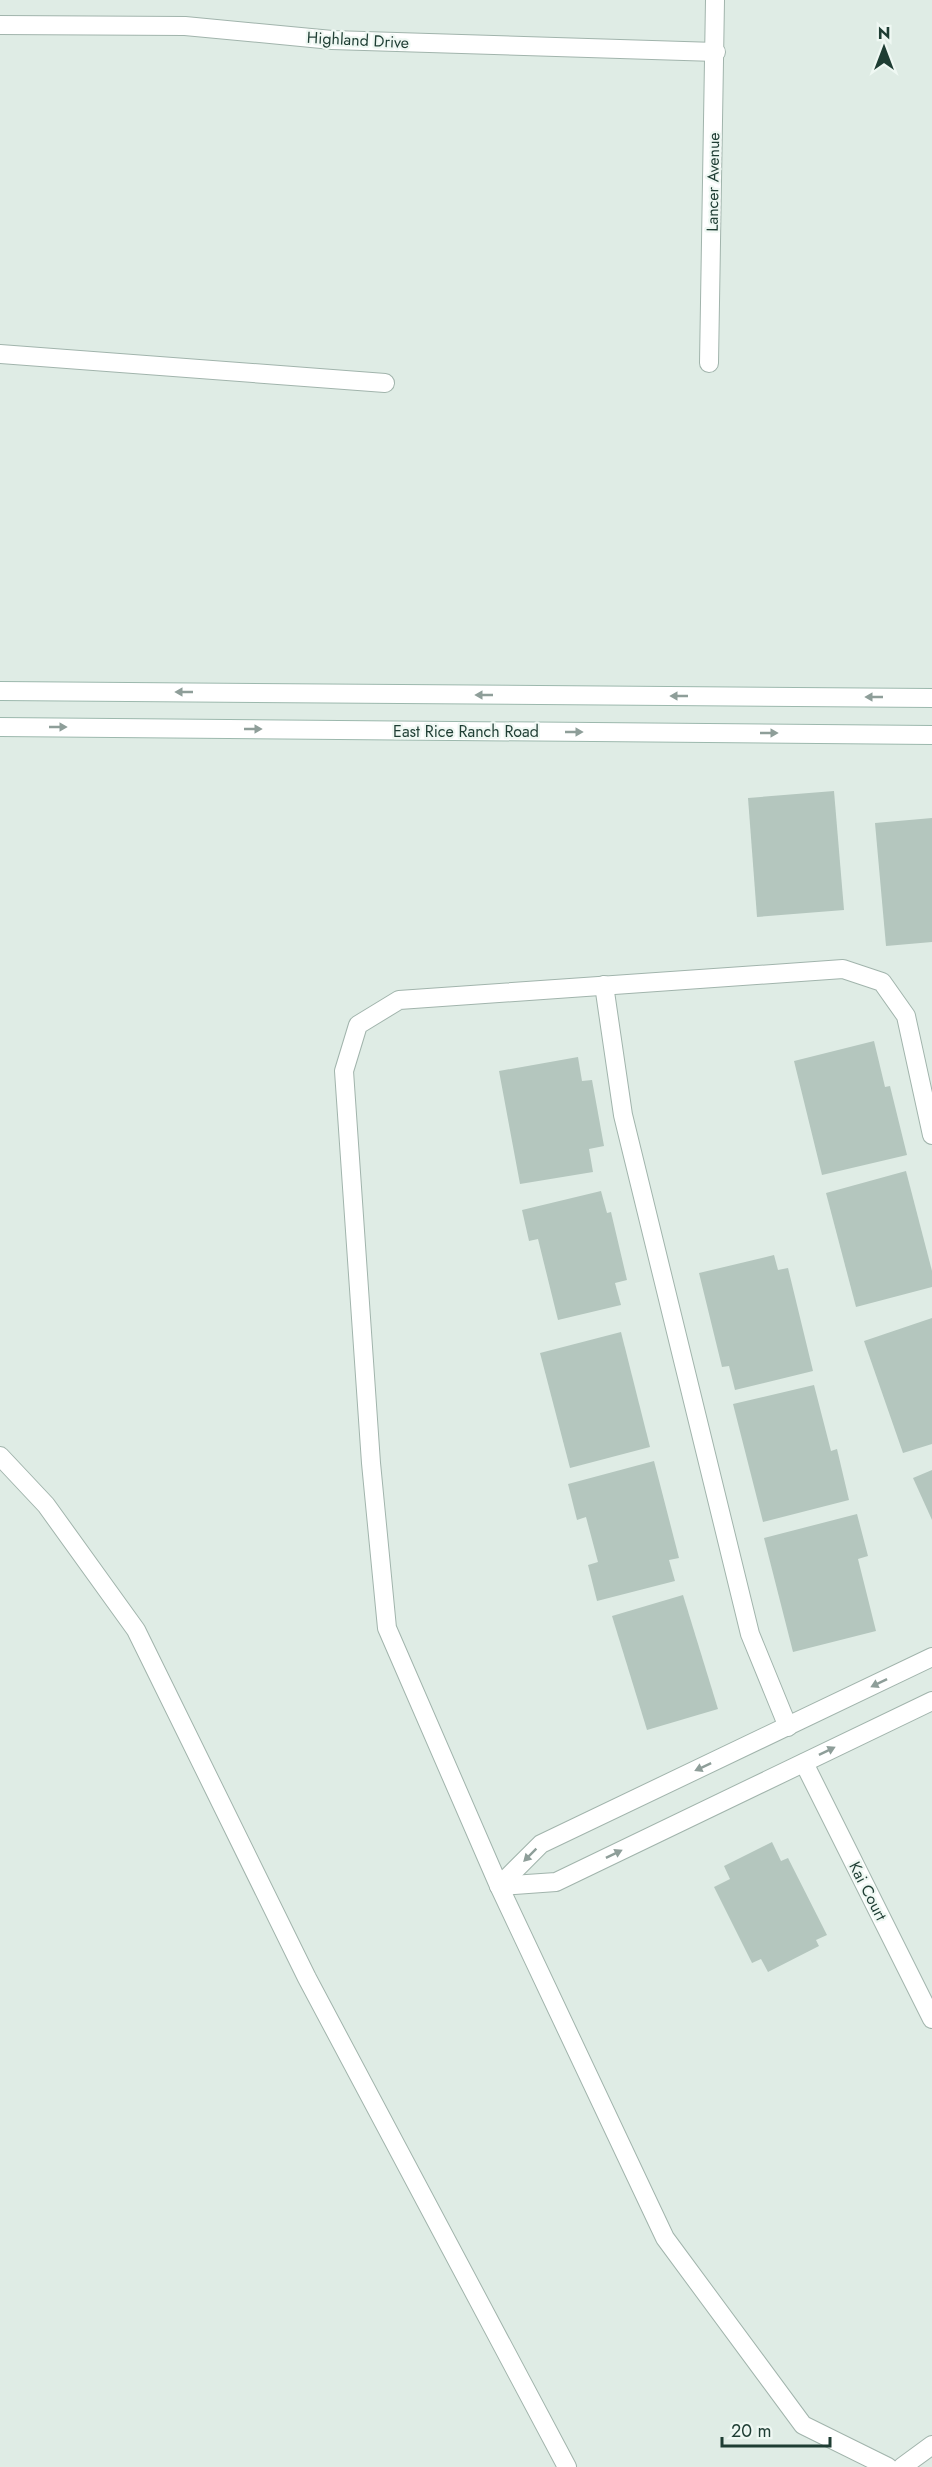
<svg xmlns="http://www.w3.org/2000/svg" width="932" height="2467" font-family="Jost,sans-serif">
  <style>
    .building { fill: #b4c6be }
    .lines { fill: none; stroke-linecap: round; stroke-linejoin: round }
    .service-casing { stroke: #a1b4ac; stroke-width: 20 }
    .minor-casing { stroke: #a1b4ac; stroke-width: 20 }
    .secondary-casing { stroke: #9cb8ad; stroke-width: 20 }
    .service { stroke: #fff; stroke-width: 18 }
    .minor { stroke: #fff; stroke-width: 18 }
    .secondary { stroke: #fff; stroke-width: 18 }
    .oneway { fill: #8e9e99 }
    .labels { text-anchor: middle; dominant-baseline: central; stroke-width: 4.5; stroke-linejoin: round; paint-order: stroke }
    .street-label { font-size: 16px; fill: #1e3d33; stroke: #eff8f3 }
  </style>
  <rect width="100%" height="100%" fill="#dfece5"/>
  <g class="building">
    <path d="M 834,791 L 844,910 L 757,917 L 748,798 Z"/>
    <path d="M 932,818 L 932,942 L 886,946 L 875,823 Z"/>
    <path d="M 874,1041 L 885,1087 L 890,1086 L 907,1155 L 822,1175 L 794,1061 Z"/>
    <path d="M 578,1057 L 582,1081 L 592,1080 L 604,1146 L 589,1149 L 593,1172 L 520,1184 L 499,1071 Z"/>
    <path d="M 906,1171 L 932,1271 L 932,1287 L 856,1307 L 826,1193 Z"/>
    <path d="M 601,1191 L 607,1213 L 611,1212 L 627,1280 L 615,1283 L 621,1305 L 558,1320 L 538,1239 L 529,1241 L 522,1210 Z"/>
    <path d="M 774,1255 L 778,1270 L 788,1268 L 813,1371 L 735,1390 L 729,1366 L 722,1367 L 699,1273 Z"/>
    <path d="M 932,1318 L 932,1444 L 903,1453 L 864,1341 Z"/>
    <path d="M 621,1332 L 650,1447 L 570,1468 L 540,1353 Z"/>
    <path d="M 814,1385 L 831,1451 L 837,1449 L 849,1500 L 763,1522 L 733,1404 Z"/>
    <path d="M 654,1461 L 679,1558 L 669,1560 L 675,1581 L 597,1601 L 588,1565 L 598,1562 L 586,1517 L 577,1520 L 568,1484 Z"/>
    <path d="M 932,1470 L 932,1520 L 913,1478 Z"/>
    <path d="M 857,1514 L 868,1556 L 858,1559 L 876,1631 L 793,1652 L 764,1538 Z"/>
    <path d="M 683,1595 L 718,1709 L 647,1730 L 612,1616 Z"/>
    <path d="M 772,1842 L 781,1861 L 788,1858 L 827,1935 L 816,1940 L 819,1946 L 768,1972 L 761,1959 L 752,1963 L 714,1887 L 730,1879 L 724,1866 Z"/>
  </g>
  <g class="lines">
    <defs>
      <path id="service" d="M 0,1456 L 46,1505 L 136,1630 L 307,1978 L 567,2467"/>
      <g id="minor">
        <path d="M 0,25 L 185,26 L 332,40 L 716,52"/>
        <path d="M 0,354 L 385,383"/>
        <path d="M 709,363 L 715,0"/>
        <path d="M 604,985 L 623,1115 L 750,1634 L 788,1727"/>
        <path d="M 804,1763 L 932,2019"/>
        <path d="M 499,1886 L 541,1844 L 932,1657"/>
        <path d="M 499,1886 L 556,1882 L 932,1701"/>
        <path d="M 888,2467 L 803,2425 L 665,2238 L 499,1886 L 387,1628 L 371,1463 L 344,1071 L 358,1025 L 399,1000 L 843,969 L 882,982 L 906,1016 L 932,1135"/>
        <path d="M 902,2467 L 932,2445"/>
      </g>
      <g id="secondary">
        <path d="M 0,691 L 932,698"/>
        <path d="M 0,727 L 932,735"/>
      </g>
    </defs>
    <use href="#service" class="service-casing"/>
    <use href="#minor" class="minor-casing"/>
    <use href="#secondary" class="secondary-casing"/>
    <use href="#service" class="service"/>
    <use href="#minor" class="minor"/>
    <use href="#secondary" class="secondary"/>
  </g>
  <defs><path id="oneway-solid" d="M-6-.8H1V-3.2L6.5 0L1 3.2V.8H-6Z" transform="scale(1.5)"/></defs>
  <g class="oneway">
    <use href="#oneway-solid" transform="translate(184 692) rotate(-180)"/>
    <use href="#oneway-solid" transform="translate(484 695) rotate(-180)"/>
    <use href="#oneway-solid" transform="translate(679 696) rotate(-180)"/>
    <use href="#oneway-solid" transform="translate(874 697) rotate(-180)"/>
    <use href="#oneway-solid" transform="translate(58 727)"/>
    <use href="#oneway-solid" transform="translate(253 729)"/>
    <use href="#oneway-solid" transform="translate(574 732)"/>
    <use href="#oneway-solid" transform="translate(769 733)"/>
    <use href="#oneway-solid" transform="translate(879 1683) rotate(154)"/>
    <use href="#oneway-solid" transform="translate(827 1751) rotate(-26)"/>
    <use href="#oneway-solid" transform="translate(703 1767) rotate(155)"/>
    <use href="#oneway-solid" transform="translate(614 1854) rotate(-26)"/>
    <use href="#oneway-solid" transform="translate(530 1855) rotate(135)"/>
  </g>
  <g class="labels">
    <g class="street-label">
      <text transform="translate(358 40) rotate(3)">Highland Drive</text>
      <text transform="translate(713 182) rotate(-89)">Lancer Avenue</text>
      <text x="466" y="731">East Rice Ranch Road</text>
      <text transform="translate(868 1891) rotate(63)">Kai Court</text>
    </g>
  </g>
  <g transform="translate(884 48)" stroke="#eff8f3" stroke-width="4.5" paint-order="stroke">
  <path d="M0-4.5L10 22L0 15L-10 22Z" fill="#1e3d33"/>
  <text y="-9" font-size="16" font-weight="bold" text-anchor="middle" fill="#1e3d33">N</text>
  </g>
  <path d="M722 2437v9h108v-9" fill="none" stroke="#1e3d33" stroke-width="3"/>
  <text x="731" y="2437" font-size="18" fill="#1e3d33" stroke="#eff8f3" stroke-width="4.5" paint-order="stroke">20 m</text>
</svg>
